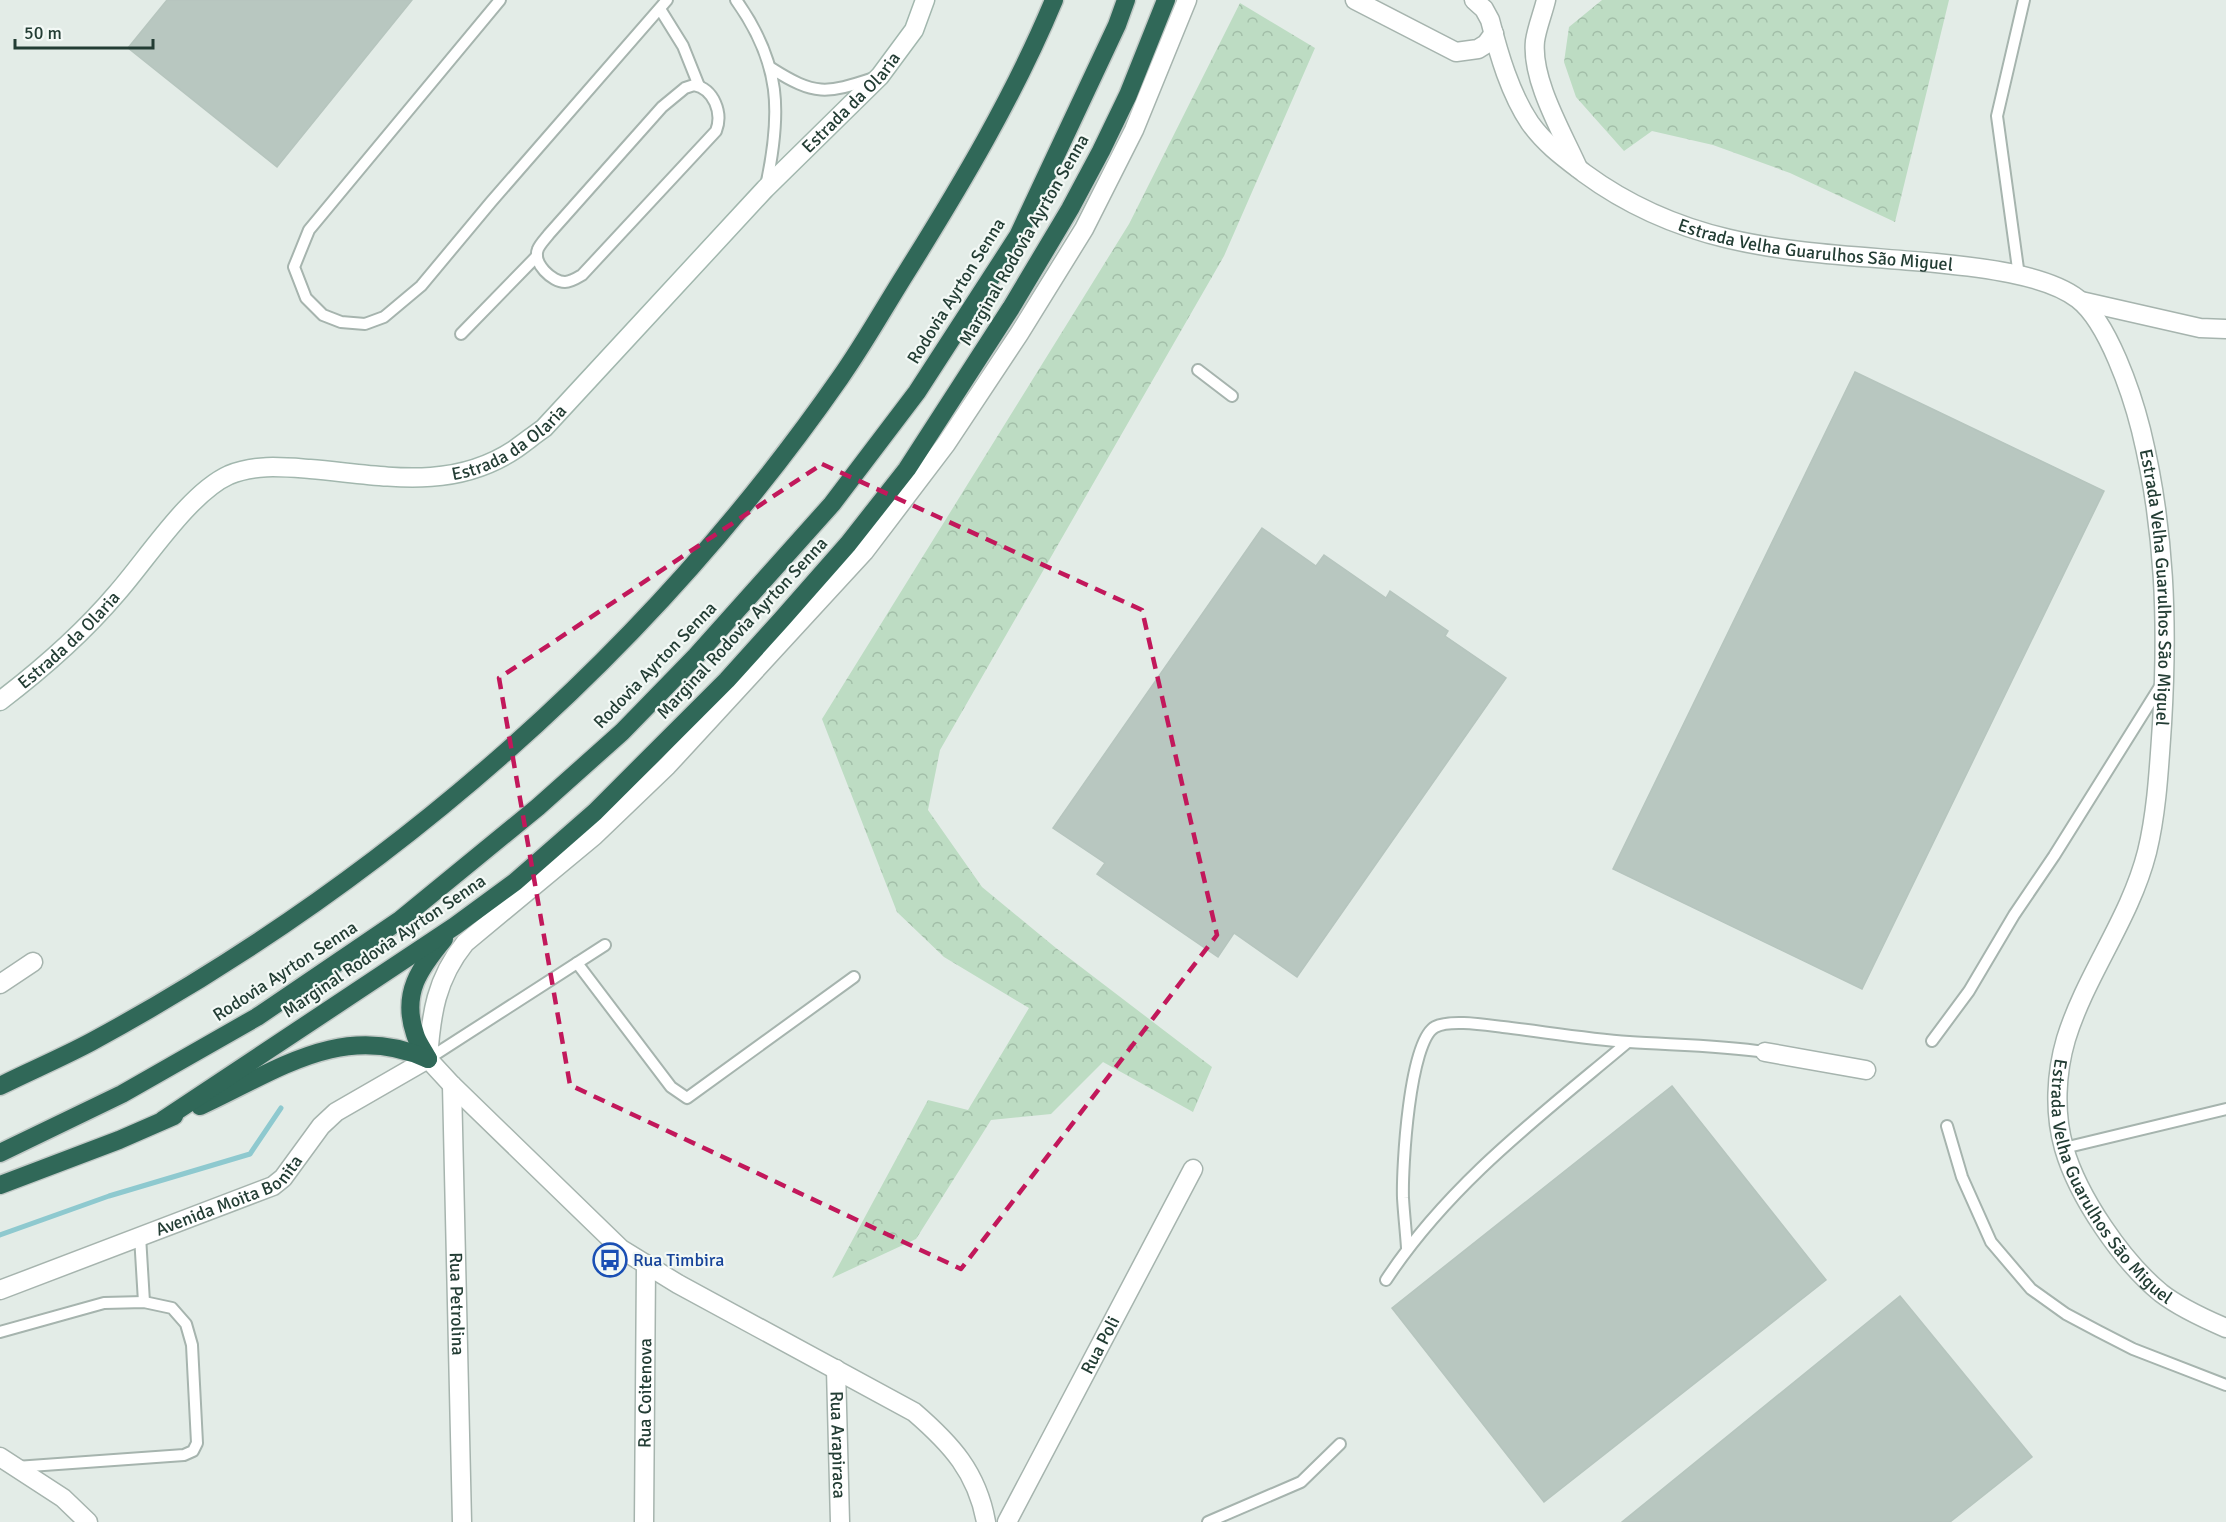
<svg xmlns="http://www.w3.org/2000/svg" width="2226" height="1522" font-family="Signika,sans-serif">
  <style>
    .forest { fill: url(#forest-crowns) }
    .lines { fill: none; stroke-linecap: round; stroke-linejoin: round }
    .stream { stroke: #8ec9cf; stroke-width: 5 }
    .building { fill: #b8c7c0; stroke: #b6c5be; stroke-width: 1.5 }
    .service-casing { stroke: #a6b4ae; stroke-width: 14 }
    .minor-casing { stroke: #a6b4ae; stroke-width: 21 }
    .tertiary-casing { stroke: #a6b4ae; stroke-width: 21 }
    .secondary-casing { stroke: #a2b7ae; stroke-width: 21 }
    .motorway-casing { stroke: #c1c9c6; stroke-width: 21 }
    .service { stroke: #fff; stroke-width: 10 }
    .minor { stroke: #fff; stroke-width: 18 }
    .tertiary { stroke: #fff; stroke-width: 18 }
    .secondary { stroke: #fff; stroke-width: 18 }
    .motorway { stroke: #306858; stroke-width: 18 }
    .marked { fill: none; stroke: #c2185b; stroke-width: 4.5; stroke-dasharray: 12 8; stroke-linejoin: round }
    .labels { text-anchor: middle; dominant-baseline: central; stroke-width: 4.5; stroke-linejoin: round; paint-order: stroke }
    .street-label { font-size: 18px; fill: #233d34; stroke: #f3f9f6 }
    .transit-label { font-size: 18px; fill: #164399; stroke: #f3f9f6; text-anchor: start }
  </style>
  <defs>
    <pattern id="forest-crowns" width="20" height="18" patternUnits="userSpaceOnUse" patternTransform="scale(1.5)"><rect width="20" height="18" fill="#bddcc3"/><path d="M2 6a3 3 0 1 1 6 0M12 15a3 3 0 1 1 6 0" fill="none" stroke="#a2bea8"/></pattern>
  </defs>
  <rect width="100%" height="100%" fill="#e3ece7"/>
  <g class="forest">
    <path d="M 1602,0 L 1949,0 L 1895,222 L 1790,173 L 1713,145 L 1652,131 L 1624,151 L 1576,97 L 1564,62 L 1569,27 Z"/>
    <path d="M 1240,3 L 1315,48 L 1224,256 L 940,750 L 928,810 L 982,887 L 1056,948 L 1212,1067 L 1193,1112 L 1103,1062 L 1051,1114 L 991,1120 L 916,1239 L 832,1278 L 928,1100 L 968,1110 L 1029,1008 L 944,957 L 897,912 L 822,719 L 1129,224 Z"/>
  </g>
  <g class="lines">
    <path class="stream" d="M 0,1235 L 109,1196 L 250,1154 L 281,1108"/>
  </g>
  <g class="building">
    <path d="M 167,0 L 412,0 L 277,167 L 128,48 Z"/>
    <path d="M 1855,372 L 2104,491 L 1862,989 L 1613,869 Z"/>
    <path d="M 1262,528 L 1316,566 L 1324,555 L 1386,598 L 1390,591 L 1448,631 L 1445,636 L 1506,678 L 1297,977 L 1234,933 L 1218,957 L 1097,874 L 1105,863 L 1053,828 Z"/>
    <path d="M 1672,1086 L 1826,1280 L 1544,1502 L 1392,1308 Z"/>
    <path d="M 1900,1296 L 2032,1457 L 1950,1522 L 1622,1522 Z"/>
  </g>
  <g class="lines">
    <defs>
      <g id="service">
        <path d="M 500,0 L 309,230 L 294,267 L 306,298 L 323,315 L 341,322 L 365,324 L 384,317 L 421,286 L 491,202 L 667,0"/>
        <path d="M 736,0 C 781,63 782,112 766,186"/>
        <path d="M 660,9 L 683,46 L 699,86"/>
        <path d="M 771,68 C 815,96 826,94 874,78"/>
        <path d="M 694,85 C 714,89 723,113 716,131 L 582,275 C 577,278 571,282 565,282 C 552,282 532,263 538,249 C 540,244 546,238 549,234 L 662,107 L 685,88 Z"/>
        <path d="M 2019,276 L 1997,116 L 2024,0"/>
        <path d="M 461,334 L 537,256"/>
        <path d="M 1198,370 L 1232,396"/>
        <path d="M 577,963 L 671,1087 L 687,1098 L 854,977"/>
        <path d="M 1932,1041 L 1969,991 L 2014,915 L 2054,856 L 2161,685"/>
        <path d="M 428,1059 L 605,945"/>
        <path d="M 1947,1126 L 1962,1177 L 1991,1242 L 2031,1289 L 2066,1314 L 2098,1331 L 2133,1349 L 2226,1385"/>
        <path d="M 2064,1148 L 2226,1109"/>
        <path d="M 140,1236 L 144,1302"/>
        <path d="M 1407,1248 C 1406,1232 1404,1215 1403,1198 C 1402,1169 1409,1041 1435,1027 C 1450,1019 1486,1025 1503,1027 C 1545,1032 1587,1039 1629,1042 C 1675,1045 1720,1045 1765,1052"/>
        <path d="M 1386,1280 C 1449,1184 1541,1115 1628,1042"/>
        <path d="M 0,1332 L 104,1303 L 144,1302 L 172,1308 L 186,1324 L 192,1345 L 197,1443 L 193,1451 L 184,1455 L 16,1467"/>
        <path d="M 1208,1522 L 1301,1482 L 1340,1444"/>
      </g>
      <g id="minor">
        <path d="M 2081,301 L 2200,328 L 2226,329"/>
        <path d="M 0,984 L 33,962"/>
        <path d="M 1765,1052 L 1866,1070"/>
        <path id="s1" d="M 452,1085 L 462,1522"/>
        <path id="s2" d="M 0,1290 L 273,1186 L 283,1178 L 321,1126 L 336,1112 L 428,1059"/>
        <path id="s3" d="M 836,1369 L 840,1522"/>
        <path d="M 0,1457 L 63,1498 L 88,1522"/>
        <path id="s4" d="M 644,1522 L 646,1264"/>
        <path id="s5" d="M 1007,1522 L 1193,1169"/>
      </g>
      <g id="tertiary">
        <path d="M 1355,0 L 1456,52 L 1478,49 L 1486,44 L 1494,33"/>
        <path id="s6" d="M 1474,0 L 1484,9 L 1490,20 C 1499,55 1510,93 1530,123 C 1545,144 1563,157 1584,173 C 1694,254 1806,251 1936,263 C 1976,267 2046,274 2078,299 C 2108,322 2132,394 2141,430 C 2165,529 2168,623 2162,724 C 2159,767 2157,811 2147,852 C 2130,919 2086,974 2066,1039 C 2056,1073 2054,1113 2064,1148 C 2078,1197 2122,1261 2161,1293 C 2179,1307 2205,1319 2226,1328"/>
        <path d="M 1546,0 C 1543,13 1537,27 1535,41 C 1531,80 1562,132 1578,168"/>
        <path d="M 986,1522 C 977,1472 951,1444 914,1412 L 678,1284 L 621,1249 L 452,1085 L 428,1059 C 431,1014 436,979 465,943 L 594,836 L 667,766 L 864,552 L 946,444 L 1019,334 L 1084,229 L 1134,130 L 1187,0"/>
      </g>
      <g id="secondary">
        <path id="s7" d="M 0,701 C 42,669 83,633 117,593 C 147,559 189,493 229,475 C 255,464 283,467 310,469 C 381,475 450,492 514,450 C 524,443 534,435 544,428 L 765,189 L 880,76 L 914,30 L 925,0"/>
      </g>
      <g id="motorway">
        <path d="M 428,1059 C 424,1051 417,1042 415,1034 C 401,993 420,968 444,939"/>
        <path d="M 0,1086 C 30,1071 61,1058 91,1042 C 386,882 648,654 840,378 C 864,344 884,308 906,273 C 961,185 1014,96 1054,0"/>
        <path d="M 200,1106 C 275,1072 342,1020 428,1059"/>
        <path d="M 163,1120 L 455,926 L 515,882 L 595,812 L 727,680 L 782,619 L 848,544 L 907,469 L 1011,308 L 1070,209 L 1101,151 L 1128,95 L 1166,0"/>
        <path d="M 0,1153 L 122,1094 L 257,1017 L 400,920 L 538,807 L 622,732 L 696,656 L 832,504 L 917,392 L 1018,236 L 1117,25 L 1126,0"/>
        <path d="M 0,1185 L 119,1140 L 174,1116"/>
      </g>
    </defs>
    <use href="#service" class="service-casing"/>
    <use href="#minor" class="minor-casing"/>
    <use href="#tertiary" class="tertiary-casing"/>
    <use href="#secondary" class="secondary-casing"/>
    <use href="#motorway" class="motorway-casing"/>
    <use href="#service" class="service"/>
    <use href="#minor" class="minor"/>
    <use href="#tertiary" class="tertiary"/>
    <use href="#secondary" class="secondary"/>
    <use href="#motorway" class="motorway"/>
  </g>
  <path class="marked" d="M 822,464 L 1142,610 L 1217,935 L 961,1269 L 570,1085 L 499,678 Z"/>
  <defs>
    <symbol id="bus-ring" viewBox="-11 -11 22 22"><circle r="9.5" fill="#f3f9f6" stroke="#1a4fb4" stroke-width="1.5"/><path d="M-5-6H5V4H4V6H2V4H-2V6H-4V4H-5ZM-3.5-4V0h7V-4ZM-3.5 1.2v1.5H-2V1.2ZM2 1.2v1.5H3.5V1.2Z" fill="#1a4fb4"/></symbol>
  </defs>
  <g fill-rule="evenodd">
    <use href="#bus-ring" x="591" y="1241" width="38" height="38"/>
  </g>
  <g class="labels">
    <g class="street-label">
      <text stroke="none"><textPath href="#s7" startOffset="1100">Estrada da Olaria</textPath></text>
      <text transform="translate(1024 240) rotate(-60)">Marginal Rodovia Ayrton Senna</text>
      <text stroke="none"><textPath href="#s6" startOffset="458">Estrada Velha Guarulhos São Miguel</textPath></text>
      <text transform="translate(956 291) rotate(-58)">Rodovia Ayrton Senna</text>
      <text stroke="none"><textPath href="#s7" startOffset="614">Estrada da Olaria</textPath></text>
      <text stroke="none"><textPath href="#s6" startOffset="1034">Estrada Velha Guarulhos São Miguel</textPath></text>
      <text transform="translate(742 628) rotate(-47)">Marginal Rodovia Ayrton Senna</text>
      <text stroke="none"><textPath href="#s7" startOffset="92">Estrada da Olaria</textPath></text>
      <text transform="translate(655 665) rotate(-46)">Rodovia Ayrton Senna</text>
      <text transform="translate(384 946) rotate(-34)">Marginal Rodovia Ayrton Senna</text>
      <text transform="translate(285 971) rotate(-33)">Rodovia Ayrton Senna</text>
      <text stroke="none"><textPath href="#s6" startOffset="1664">Estrada Velha Guarulhos São Miguel</textPath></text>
      <text stroke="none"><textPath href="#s2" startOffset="249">Avenida Moita Bonita</textPath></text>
      <text stroke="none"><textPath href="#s1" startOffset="219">Rua Petrolina</textPath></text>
      <text stroke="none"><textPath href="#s5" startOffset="200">Rua Poli</textPath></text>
      <text stroke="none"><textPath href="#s4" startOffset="129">Rua Coitenova</textPath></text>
      <text stroke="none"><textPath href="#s3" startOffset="76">Rua Arapiraca</textPath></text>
    </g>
    <g class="transit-label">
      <text x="633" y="1260">Rua Timbira</text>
    </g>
  </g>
  <path d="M15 39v9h138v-9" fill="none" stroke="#233d34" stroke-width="3"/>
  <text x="24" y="39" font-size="18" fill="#233d34" stroke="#f3f9f6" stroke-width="4.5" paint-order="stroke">50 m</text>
</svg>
